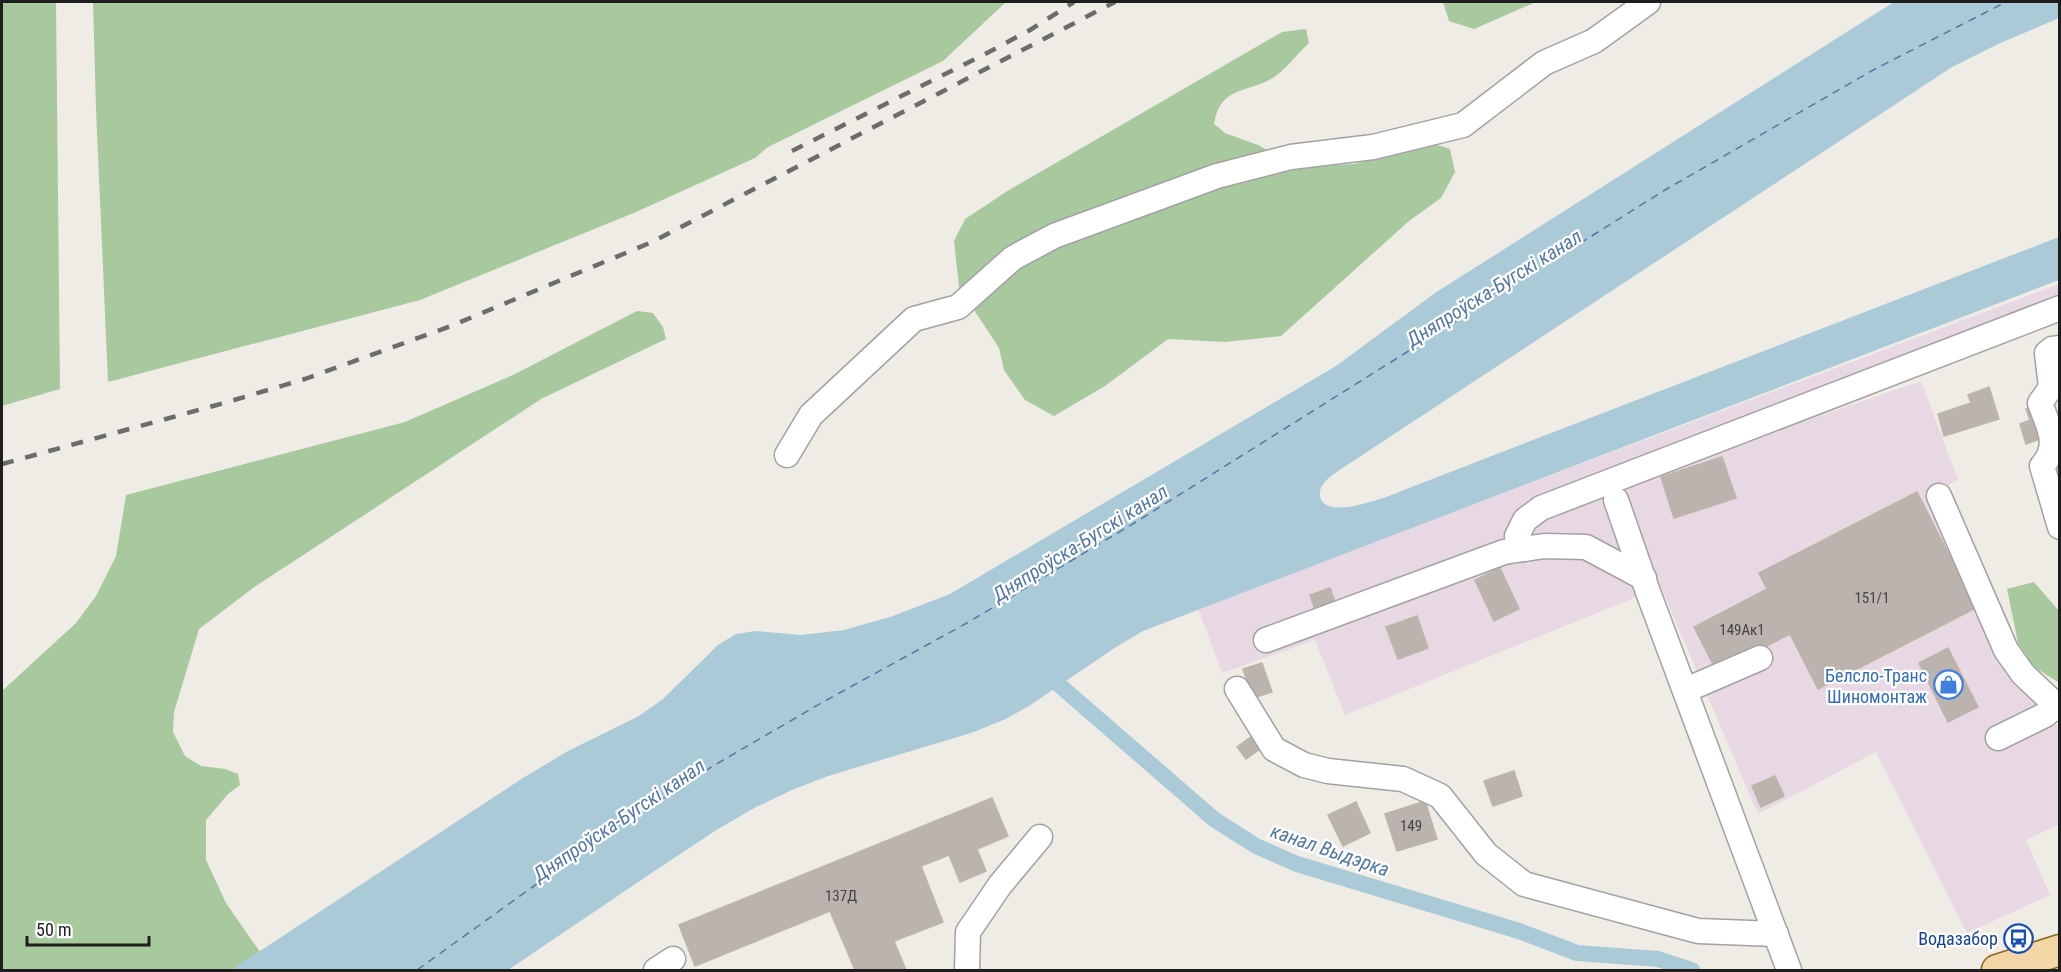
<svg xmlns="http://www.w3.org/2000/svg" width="2061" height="972" font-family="'Roboto Condensed',sans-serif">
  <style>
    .industrial { fill: #e7d8e3 }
    .forest { fill: #a8c99e }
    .water { fill: #aacad7 }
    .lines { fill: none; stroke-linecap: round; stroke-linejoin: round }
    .canal { stroke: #aacad7; stroke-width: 16 }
    .ferry { stroke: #5478a4; stroke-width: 1.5; stroke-dasharray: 8 6; stroke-linecap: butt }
    .building { fill: #bbb4ae; stroke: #beb4a9; stroke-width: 1.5 }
    .minor-casing { stroke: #a2a2a2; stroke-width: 27 }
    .major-casing { stroke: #8a680f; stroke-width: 33 }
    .minor { stroke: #fff; stroke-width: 24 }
    .major { stroke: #f2d6a6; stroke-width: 30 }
    .rail { stroke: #6c6c6c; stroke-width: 4.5; stroke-dasharray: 12 12; stroke-linecap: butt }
    .labels { text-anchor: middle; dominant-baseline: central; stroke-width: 4.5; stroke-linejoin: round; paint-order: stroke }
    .number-label { font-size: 15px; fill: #454442 }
    .shop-label { font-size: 18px; fill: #366cbe; stroke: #fff; text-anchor: end }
    .transit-label { font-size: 18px; fill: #164399; stroke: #fff; text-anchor: end }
    .water-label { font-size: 20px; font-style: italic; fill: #5478a4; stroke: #fff }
  </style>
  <rect width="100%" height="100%" fill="#eeece5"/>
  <path class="industrial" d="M 2059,284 L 2059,321 L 1776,431 L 1921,381 L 1958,480 L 1944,488 L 1953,494 L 2008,621 L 1984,630 L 2004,665 L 2045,715 L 2059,727 L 2059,824 L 2026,840 L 2050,895 L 1967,933 L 1876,752 L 1758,814 L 1661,587 L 1345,715 L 1315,640 L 1222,673 L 1198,608 Z"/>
  <g class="forest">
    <path d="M 2,2 L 56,2 L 60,389 L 2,406 Z"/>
    <path d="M 93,2 L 1006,2 L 943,61 L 768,147 L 755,158 L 636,212 L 420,300 L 108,382 L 96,109 Z"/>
    <path d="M 1443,2 L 1536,2 L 1474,29 L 1449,21 Z"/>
    <path d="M 1306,29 L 1309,43 C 1298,53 1284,72 1271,79 C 1245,93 1220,87 1214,124 L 1225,133 L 1258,145 L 1298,167 L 1354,164 L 1431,143 L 1450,149 L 1455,172 L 1441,198 L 1409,221 L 1281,336 L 1225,342 L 1168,339 L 1105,386 L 1054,416 L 1025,400 L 1004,370 L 999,348 L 959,287 L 954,241 L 965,219 L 1009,190 L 1282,32 Z"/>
    <path d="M 637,311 L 653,313 L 663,327 L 666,339 L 541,399 L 253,588 L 199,629 L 174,712 L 173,732 L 185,756 L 201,766 L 225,769 L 238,774 L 240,785 L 228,794 L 206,820 L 206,860 L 226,903 L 260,952 L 231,970 L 2,970 L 2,691 L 76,623 L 96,596 L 116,556 L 126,495 L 405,422 L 515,374 Z"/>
    <path d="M 2034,582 L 2059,611 L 2060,680 L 2058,682 L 2034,667 L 2018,643 L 2007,589 Z"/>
  </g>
  <path class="water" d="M 1894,2 L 2059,2 L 2059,18 L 1998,44 L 1952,67 L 1338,471 C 1331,476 1318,485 1320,496 C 1326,526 1405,489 1422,483 L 2059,237 L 2059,280 L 1143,631 L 1116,647 L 1032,704 L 1006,719 L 971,733 L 828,776 L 792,790 L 756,807 L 718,829 L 653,872 L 508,970 L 231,970 L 523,778 L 568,751 L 639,716 L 663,699 L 718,645 L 736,634 L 756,631 L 801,635 L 844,630 L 893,616 L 950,594 L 1336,366 L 1435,293 Z"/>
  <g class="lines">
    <path class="canal" d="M 1043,671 L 1215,820 L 1256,846 L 1297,864 L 1519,931 L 1577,953 L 1658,959 L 1692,970"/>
    <path class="ferry" d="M 417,970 L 584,850 L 713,766 L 823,702 L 967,623 L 1136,522 L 1665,190 L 1875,69 L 2006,2"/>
  </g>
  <g class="building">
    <path d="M 1989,387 L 1999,419 L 1944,436 L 1938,414 L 1971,403 L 1968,395 Z"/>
    <path d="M 2033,407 L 2043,438 L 2026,444 L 2020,424 L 2030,420 L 2026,409 Z"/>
    <path d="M 1722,457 L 1736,498 L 1674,518 L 1661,477 Z"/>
    <path d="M 1917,492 L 1976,608 L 1818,689 L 1759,573 Z"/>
    <path d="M 1500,568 L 1519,609 L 1494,621 L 1475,580 Z"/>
    <path d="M 1330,588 L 1336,605 L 1316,613 L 1310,595 Z"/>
    <path d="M 1767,589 L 1790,634 L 1717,672 L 1694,627 Z"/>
    <path d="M 1417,616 L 1428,648 L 1398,659 L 1386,627 Z"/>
    <path d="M 1948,648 L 1978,707 L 1948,722 L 1919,663 Z"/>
    <path d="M 1262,663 L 1272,692 L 1253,698 L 1243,669 Z"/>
    <path d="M 1255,734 L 1264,746 L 1246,759 L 1237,747 Z"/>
    <path d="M 1514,771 L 1522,796 L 1493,806 L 1484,781 Z"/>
    <path d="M 1775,776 L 1784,796 L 1761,807 L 1752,786 Z"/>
    <path d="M 992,798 L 1008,836 L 977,849 L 986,871 L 960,882 L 949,855 L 921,866 L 943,922 L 894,941 L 906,970 L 855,970 L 830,911 L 695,966 L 679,925 Z"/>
    <path d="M 1425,801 L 1437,839 L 1397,851 L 1385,814 Z"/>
    <path d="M 1356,802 L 1370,833 L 1343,846 L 1328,815 Z"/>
  </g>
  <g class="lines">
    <defs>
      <g id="minor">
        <path d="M 2060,375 L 2040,403 C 2048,426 2061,445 2042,466 L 2060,527"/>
        <path d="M 2051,387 L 2047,353 L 2052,349 L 2060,348"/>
        <path d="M 787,455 L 811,415 L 914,319 L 958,307 L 1013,258 L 1054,236 L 1217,176 L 1291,157 L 1373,147 L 1463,125 L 1544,63 L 1594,41 L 1648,2"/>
        <path d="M 1939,496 L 2006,650 L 2023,674 L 2060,709"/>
        <path d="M 1616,500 L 1648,592 L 1789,970"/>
        <path d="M 1523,549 L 1517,536 L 1525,520 L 1541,508 L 2060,308"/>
        <path d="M 1266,640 L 1504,552 L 1544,546 L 1586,547 L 1644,578"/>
        <path d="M 1237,689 L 1274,749 L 1304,765 L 1328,771 L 1403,779 L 1440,796 L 1486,854 L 1524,884 L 1698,931 L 1776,934"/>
        <path d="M 1686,690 L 1760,658"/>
        <path d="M 1998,738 L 2045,715 L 2056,705"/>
        <path d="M 656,970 L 673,959"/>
        <path d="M 967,970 L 968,932 L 1000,885 L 1040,837"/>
      </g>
      <path id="major" d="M 1997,970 L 2060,950"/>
    </defs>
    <use href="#minor" class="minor-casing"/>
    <use href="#major" class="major-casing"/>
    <use href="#minor" class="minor"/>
    <use href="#major" class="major"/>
    <g class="rail">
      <path d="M 792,151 L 987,53 L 1030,30 L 1074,2"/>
      <path d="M 2,464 L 224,403 L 305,379 L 451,326 L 652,242 L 1115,2"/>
    </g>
  </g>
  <defs>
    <symbol id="shop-ring" viewBox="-11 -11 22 22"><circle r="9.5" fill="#fff" stroke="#3f7fe0" stroke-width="1.5"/><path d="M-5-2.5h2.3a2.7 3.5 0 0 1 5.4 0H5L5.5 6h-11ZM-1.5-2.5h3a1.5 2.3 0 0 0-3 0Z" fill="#3f7fe0"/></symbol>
    <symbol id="bus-ring" viewBox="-11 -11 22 22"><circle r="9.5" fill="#fff" stroke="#1a4fb4" stroke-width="1.5"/><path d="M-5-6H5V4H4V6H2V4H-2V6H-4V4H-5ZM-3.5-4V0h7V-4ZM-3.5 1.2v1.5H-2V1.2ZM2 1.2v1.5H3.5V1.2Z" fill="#1a4fb4"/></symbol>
  </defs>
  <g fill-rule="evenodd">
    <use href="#shop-ring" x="1932" y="668" width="33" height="33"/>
    <use href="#bus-ring" x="2002" y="922" width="33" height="33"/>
  </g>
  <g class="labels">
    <g class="number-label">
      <text x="1872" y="598">151/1</text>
      <text x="1742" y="630">149Ак1</text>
      <text x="1411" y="826">149</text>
      <text x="841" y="896">137Д</text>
    </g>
    <g class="shop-label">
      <text x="1927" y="675">Белсло-Транс<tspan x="1927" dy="21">Шиномонтаж</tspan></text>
    </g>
    <g class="transit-label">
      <text x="1998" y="938">Водазабор</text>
    </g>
    <g class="water-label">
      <text transform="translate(1494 288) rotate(-32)">Дняпроўска-Бугскі канал</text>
      <text transform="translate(1080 543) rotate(-32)">Дняпроўска-Бугскі канал</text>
      <text transform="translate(619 820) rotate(-34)">Дняпроўска-Бугскі канал</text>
      <text transform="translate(1330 850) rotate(19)">канал Выдэрка</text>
    </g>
  </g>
  <rect width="2061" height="972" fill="none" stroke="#1e1e1e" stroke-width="6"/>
  <path d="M27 936v9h122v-9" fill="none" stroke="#1e1e1e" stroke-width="3"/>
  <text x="36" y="936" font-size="18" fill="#1e1e1e" stroke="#ffffff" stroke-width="4.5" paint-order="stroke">50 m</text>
</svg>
